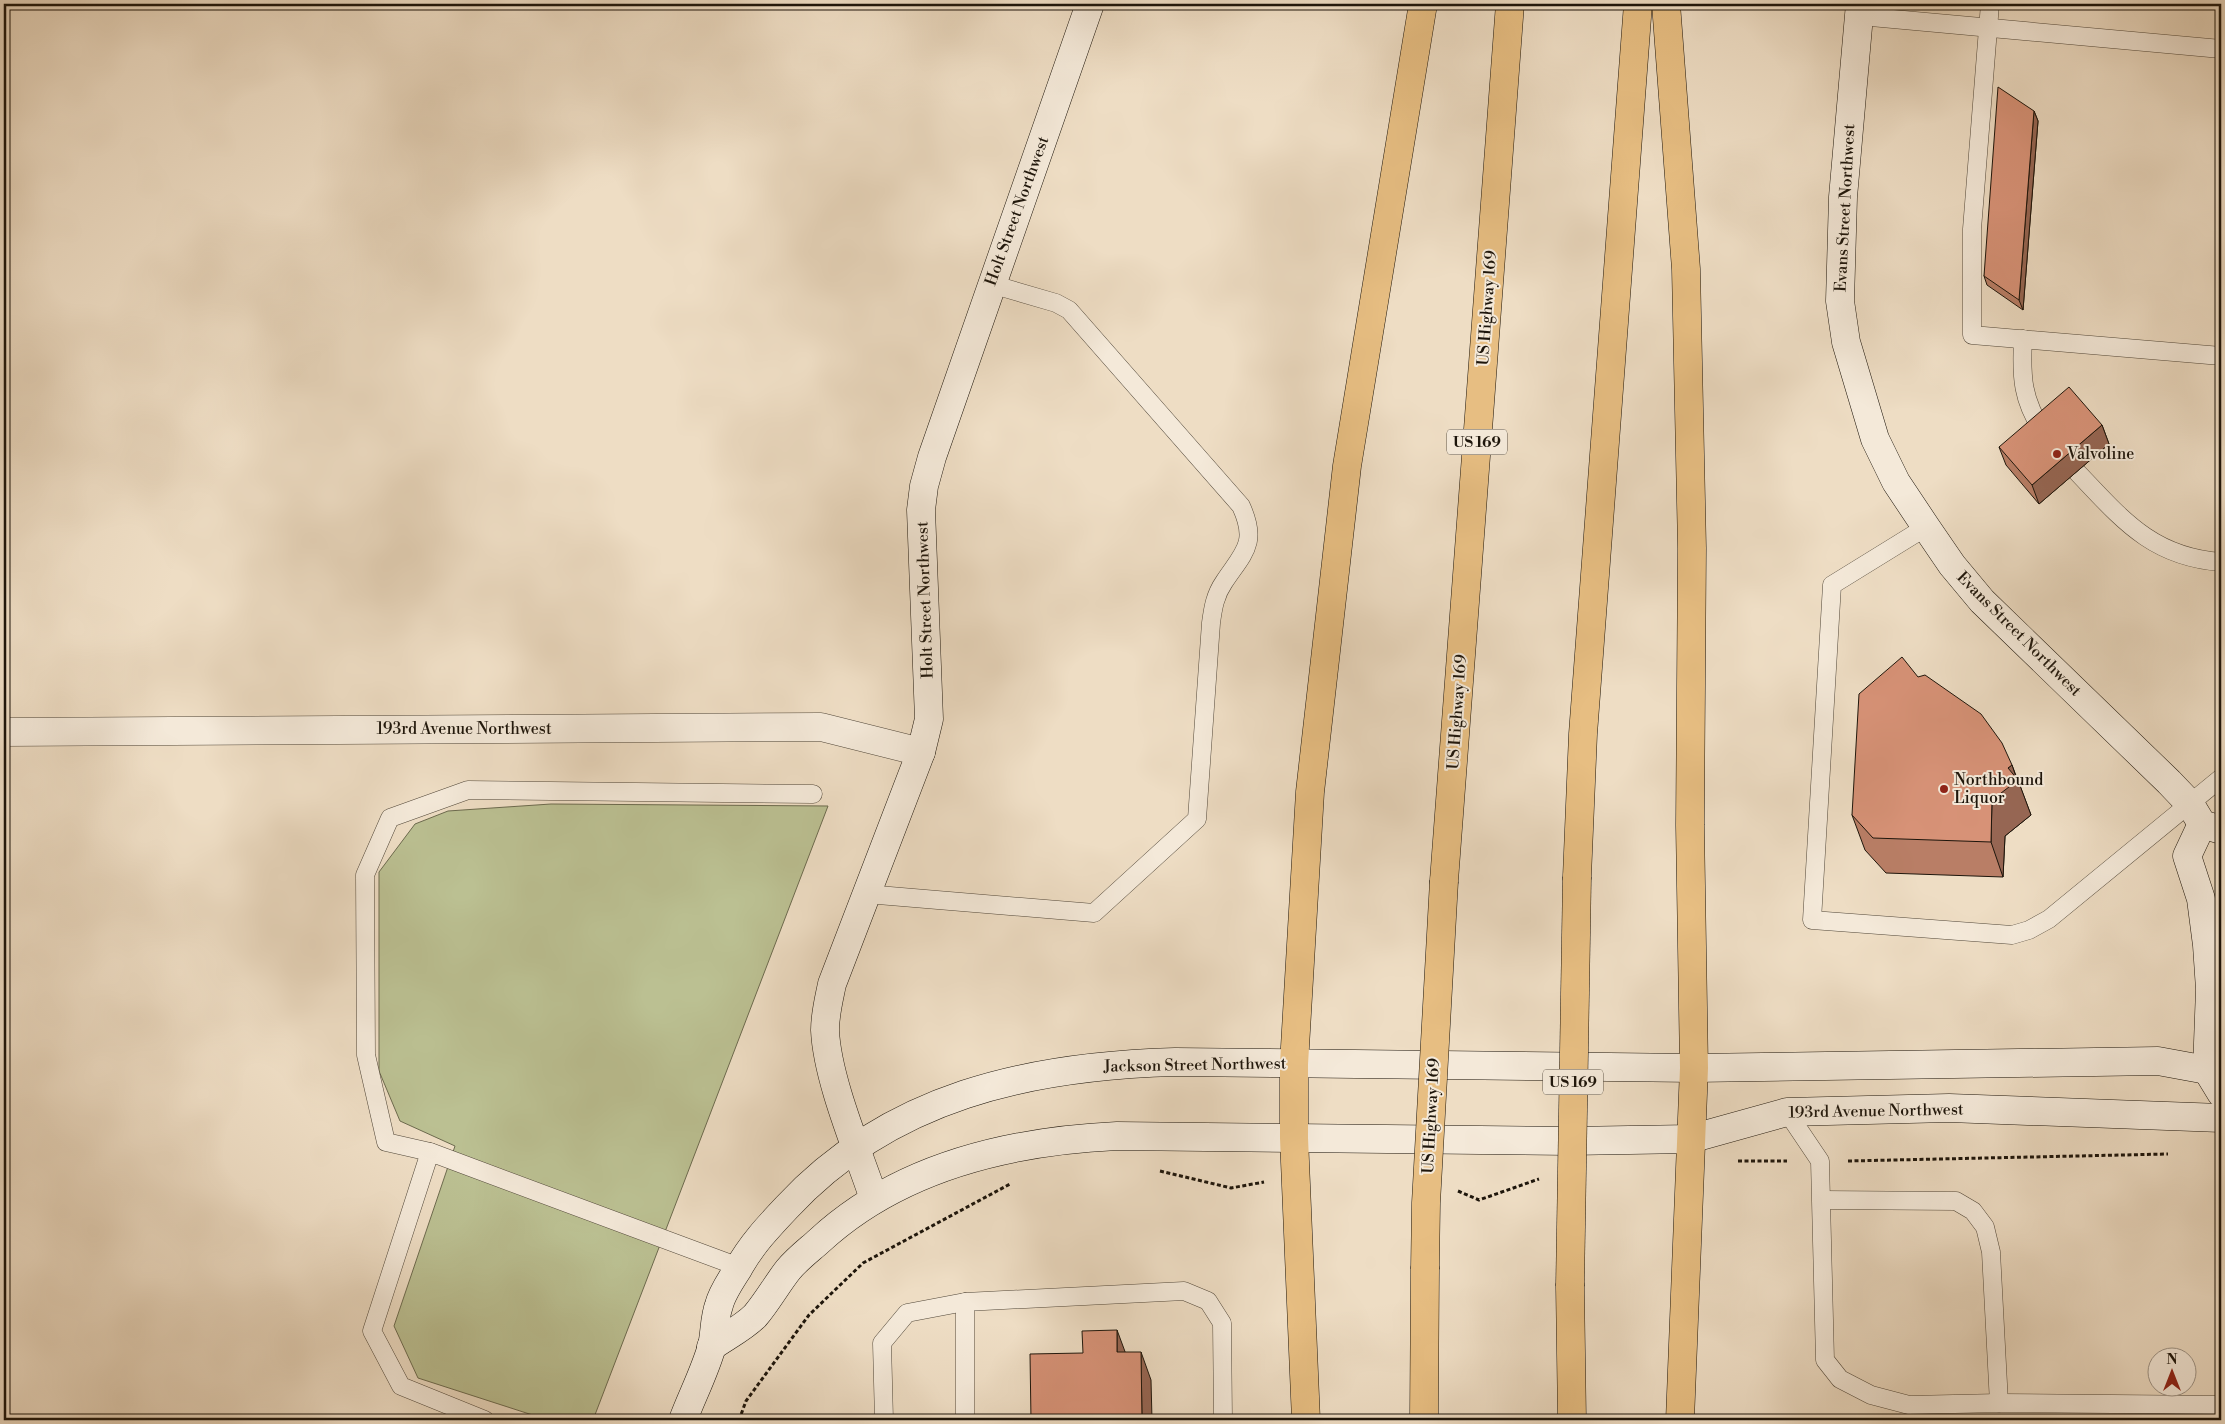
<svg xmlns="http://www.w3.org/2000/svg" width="2225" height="1424" font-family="'Libre Bodoni',serif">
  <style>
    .green { fill: #bbc092; stroke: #6c6a4e }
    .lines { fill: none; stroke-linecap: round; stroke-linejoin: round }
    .lane-casing { stroke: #514739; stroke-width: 19 }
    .street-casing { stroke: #514739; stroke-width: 29 }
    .secondary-casing { stroke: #1d150b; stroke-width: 29 }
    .highway-casing { stroke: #1d150b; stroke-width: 29 }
    .path { stroke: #1d150b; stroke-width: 3; stroke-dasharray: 4 2.5; stroke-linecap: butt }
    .lane { stroke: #f4e9d9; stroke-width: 18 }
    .street { stroke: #f4e9d9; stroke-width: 28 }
    .secondary { stroke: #f4e9d9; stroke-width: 28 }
    .highway { stroke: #e7be82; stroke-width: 28 }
    .highway-bridge-casing { stroke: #1d150b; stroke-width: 29; stroke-linecap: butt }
    .highway-bridge { stroke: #e7be82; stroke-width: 28 }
    .wall { fill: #b97e66; stroke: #1d150b }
    .shaded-wall { fill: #966653; stroke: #1d150b }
    .building { fill: #d79277; stroke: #1d150b }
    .poi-dot { fill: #8f2418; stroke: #f4e9d9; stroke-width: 2 }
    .labels { text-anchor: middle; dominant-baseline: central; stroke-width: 4; stroke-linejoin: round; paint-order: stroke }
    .shield { fill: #f4e9d9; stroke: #5e5549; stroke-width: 1 }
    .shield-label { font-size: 15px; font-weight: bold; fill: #1d150b }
    .street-label { font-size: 16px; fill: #1d150b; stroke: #f4e9d9 }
    .poi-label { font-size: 16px; fill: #1d150b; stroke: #f4e9d9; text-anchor: start }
  </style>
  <rect width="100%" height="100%" fill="#eeddc4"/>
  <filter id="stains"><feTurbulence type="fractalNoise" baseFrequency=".004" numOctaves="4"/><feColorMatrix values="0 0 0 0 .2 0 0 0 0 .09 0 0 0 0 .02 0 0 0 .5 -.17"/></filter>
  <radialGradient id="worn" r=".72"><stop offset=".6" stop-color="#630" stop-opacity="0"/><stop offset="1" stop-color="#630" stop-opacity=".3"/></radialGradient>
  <path class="green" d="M 551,804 L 828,806 L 593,1420 L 548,1420 L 418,1378 L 394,1326 L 455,1146 L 400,1121 L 379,1071 L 379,872 L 415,824 L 448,811 Z"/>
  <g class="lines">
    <defs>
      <g id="lane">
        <path d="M 1990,4 L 1972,229 L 1972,335 L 2221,356"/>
        <path d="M 1860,16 L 2221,49"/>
        <path d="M 2023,339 C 2021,377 2022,400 2044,433"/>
        <path d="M 2076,471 C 2121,518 2151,557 2221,562"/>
        <path d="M 1926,527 L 1832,585 L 1812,920 L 2012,935 L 2029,930 L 2049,919 L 2221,778"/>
        <path d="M 866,894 L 1094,913 L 1197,819 L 1211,623 C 1213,608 1215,595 1224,582 C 1244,552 1258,543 1241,506 L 1069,310 L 1056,303 L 991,284"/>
        <path d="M 1787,1112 L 1820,1161 L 1825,1360 L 1840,1379 L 1871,1395 L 1909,1405 L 1999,1403 L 2221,1405"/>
        <path d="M 430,1152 L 386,1142 L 366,1055 L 365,875 L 390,818 L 468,790 L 813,794"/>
        <path d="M 1822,1200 L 1956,1201 L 1973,1211 L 1985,1227 L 1991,1252 L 1999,1403"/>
        <path d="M 965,1302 L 965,1420"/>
        <path d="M 485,1420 L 401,1386 L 372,1331 L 430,1152 L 739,1267"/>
        <path d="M 884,1420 L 882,1343 L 907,1313 L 965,1302 L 1184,1291 L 1208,1301 L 1222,1323 L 1223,1420"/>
      </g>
      <path id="street" d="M 4,732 L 821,727 L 921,752"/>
      <g id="secondary">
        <path d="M 1860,4 L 1843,197 L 1840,301 L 1846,342 L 1875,439 L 1896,482 L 1926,527 L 1952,565 L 1982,601 L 2169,782 L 2190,804 L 2202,824 L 2221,830"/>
        <path d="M 2202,824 L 2187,856 L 2201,899 L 2207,945 L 2210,989 L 2207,1070 L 2221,1093"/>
        <path d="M 874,1199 C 858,1151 827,1079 825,1030 C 825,1014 829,999 832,984 L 921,752 L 929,719 L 921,510 L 924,486 L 932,457 L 1090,4"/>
        <path d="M 711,1347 C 725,1337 743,1328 755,1316 C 767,1302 777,1284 788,1270 C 797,1259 809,1250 819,1241 C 900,1166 1010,1141 1117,1136 L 1569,1141 L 1690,1139 L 1787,1112 L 1949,1108 L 2221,1118"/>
        <path d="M 683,1420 C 692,1396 705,1371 712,1346 C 715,1333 714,1319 719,1305 C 722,1293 731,1280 738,1269 C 751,1245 769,1226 787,1207 C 890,1096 1029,1066 1175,1062 L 1694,1068 L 2158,1061 L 2207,1070 L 2221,1070"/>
      </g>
      <g id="highway">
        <path d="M 1666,4 L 1686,269 L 1692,548 L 1690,825 L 1694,1068 L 1680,1420"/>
        <path d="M 1577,877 L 1583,734 L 1638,4"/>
        <path d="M 1444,881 L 1510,4"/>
        <path d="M 1570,1286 L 1572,1420"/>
        <path d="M 1306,1420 L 1294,1138 L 1294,1064 L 1310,792 L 1347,466 L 1423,4"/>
        <path d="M 1424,1420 L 1425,1269"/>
      </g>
    </defs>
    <use href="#lane" class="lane-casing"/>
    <use href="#street" class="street-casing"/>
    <use href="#secondary" class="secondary-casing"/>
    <use href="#highway" class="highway-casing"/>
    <g class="path">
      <path d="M 1738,1161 L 1787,1161"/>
      <path d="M 1848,1161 L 2168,1154"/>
      <path d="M 1160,1171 L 1231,1188 L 1264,1182"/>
      <path d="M 1458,1191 L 1479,1200 L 1539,1179"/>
      <path d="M 739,1420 L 746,1401 L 809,1315 L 863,1263 L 1010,1184"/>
    </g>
    <use href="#lane" class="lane"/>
    <use href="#street" class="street"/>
    <use href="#secondary" class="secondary"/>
    <use href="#highway" class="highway"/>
    <defs>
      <g id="highway-bridge">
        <path d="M 1425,1269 L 1426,1203 L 1444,881"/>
        <path d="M 1570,1286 L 1577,877"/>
      </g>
    </defs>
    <use href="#highway-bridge" class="highway-bridge-casing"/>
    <use href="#highway-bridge" class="highway-bridge"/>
  </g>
  <g class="wall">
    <path d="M 2034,111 L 2038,121 L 2023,310 L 1987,285 L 1984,276 Z"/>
    <path d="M 2102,425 L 2109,444 L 2039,504 L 2006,465 L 1999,447 Z"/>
    <path d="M 1918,677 L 2012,765 L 2031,815 L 2005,836 L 2003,877 L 1886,873 L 1865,850 L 1852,815 Z"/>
  </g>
  <g class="shaded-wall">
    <path d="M 2034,111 L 2038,121 L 2023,310 L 2019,300 Z"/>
    <path d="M 2102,425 L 2109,444 L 2039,504 L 2032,485 Z"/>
    <path d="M 2012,765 L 2017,780 L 2018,780 L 2031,815 L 2005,836 L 2003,877 L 1991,842 L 1992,800 L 2008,768 Z"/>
    <path d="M 1117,1330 L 1127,1357 L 1117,1352 Z"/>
    <path d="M 1141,1352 L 1151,1380 L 1152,1420 L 1142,1420 Z"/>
  </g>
  <g class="building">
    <path d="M 1998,87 L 2034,111 L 2019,300 L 1984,276 Z"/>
    <path d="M 2069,387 L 2102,425 L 2032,485 L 1999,447 Z"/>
    <path d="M 1902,657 L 1918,677 L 1925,675 L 1981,714 L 2002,743 L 2012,765 L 2008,768 L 2018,780 L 1992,800 L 1991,842 L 1873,838 L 1852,815 L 1859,694 Z"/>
    <path d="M 1117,1330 L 1117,1352 L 1141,1352 L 1142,1420 L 1031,1420 L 1030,1354 L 1083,1353 L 1082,1331 Z"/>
  </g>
  <g class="poi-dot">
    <circle cx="2057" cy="454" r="5"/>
    <circle cx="1944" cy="789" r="5"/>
  </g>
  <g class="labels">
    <g class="shield">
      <rect x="1447" y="429.5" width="60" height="25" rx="4"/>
      <rect x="1543" y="1069.5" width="60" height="25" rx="4"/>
    </g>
    <g class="shield-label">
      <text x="1477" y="442">US 169</text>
      <text x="1573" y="1082">US 169</text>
    </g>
    <g class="street-label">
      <text transform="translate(1845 208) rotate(-87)">Evans Street Northwest</text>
      <text transform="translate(1017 211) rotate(-70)">Holt Street Northwest</text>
      <text transform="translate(1487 308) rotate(-86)">US Highway 169</text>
      <text transform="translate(925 600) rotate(-92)">Holt Street Northwest</text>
      <text transform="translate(2019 634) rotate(45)">Evans Street Northwest</text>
      <text transform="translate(1457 712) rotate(-86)">US Highway 169</text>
      <text x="464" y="729">193rd Avenue Northwest</text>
      <text transform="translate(1195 1065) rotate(-1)">Jackson Street Northwest</text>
      <text transform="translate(1876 1111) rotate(-1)">193rd Avenue Northwest</text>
      <text transform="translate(1431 1116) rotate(-87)">US Highway 169</text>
    </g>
    <g class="poi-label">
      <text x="2067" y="454">Valvoline</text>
      <text x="1954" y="780">Northbound<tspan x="1954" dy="18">Liquor</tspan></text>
    </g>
  </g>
  <rect width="2225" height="1424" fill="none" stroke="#eeddc4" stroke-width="20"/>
  <rect x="5" y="5" width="2215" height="1414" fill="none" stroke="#1d150b" stroke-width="2.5"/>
  <rect x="10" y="10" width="2205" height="1404" fill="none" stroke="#1d150b"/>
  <g transform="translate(2172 1372)"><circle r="24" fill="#f4e9d9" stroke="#9e9487"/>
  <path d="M0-4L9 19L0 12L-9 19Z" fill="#8f2418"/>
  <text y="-8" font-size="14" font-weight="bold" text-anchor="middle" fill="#1d150b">N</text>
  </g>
  <rect width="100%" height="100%" filter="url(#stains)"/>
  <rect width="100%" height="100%" fill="url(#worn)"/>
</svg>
